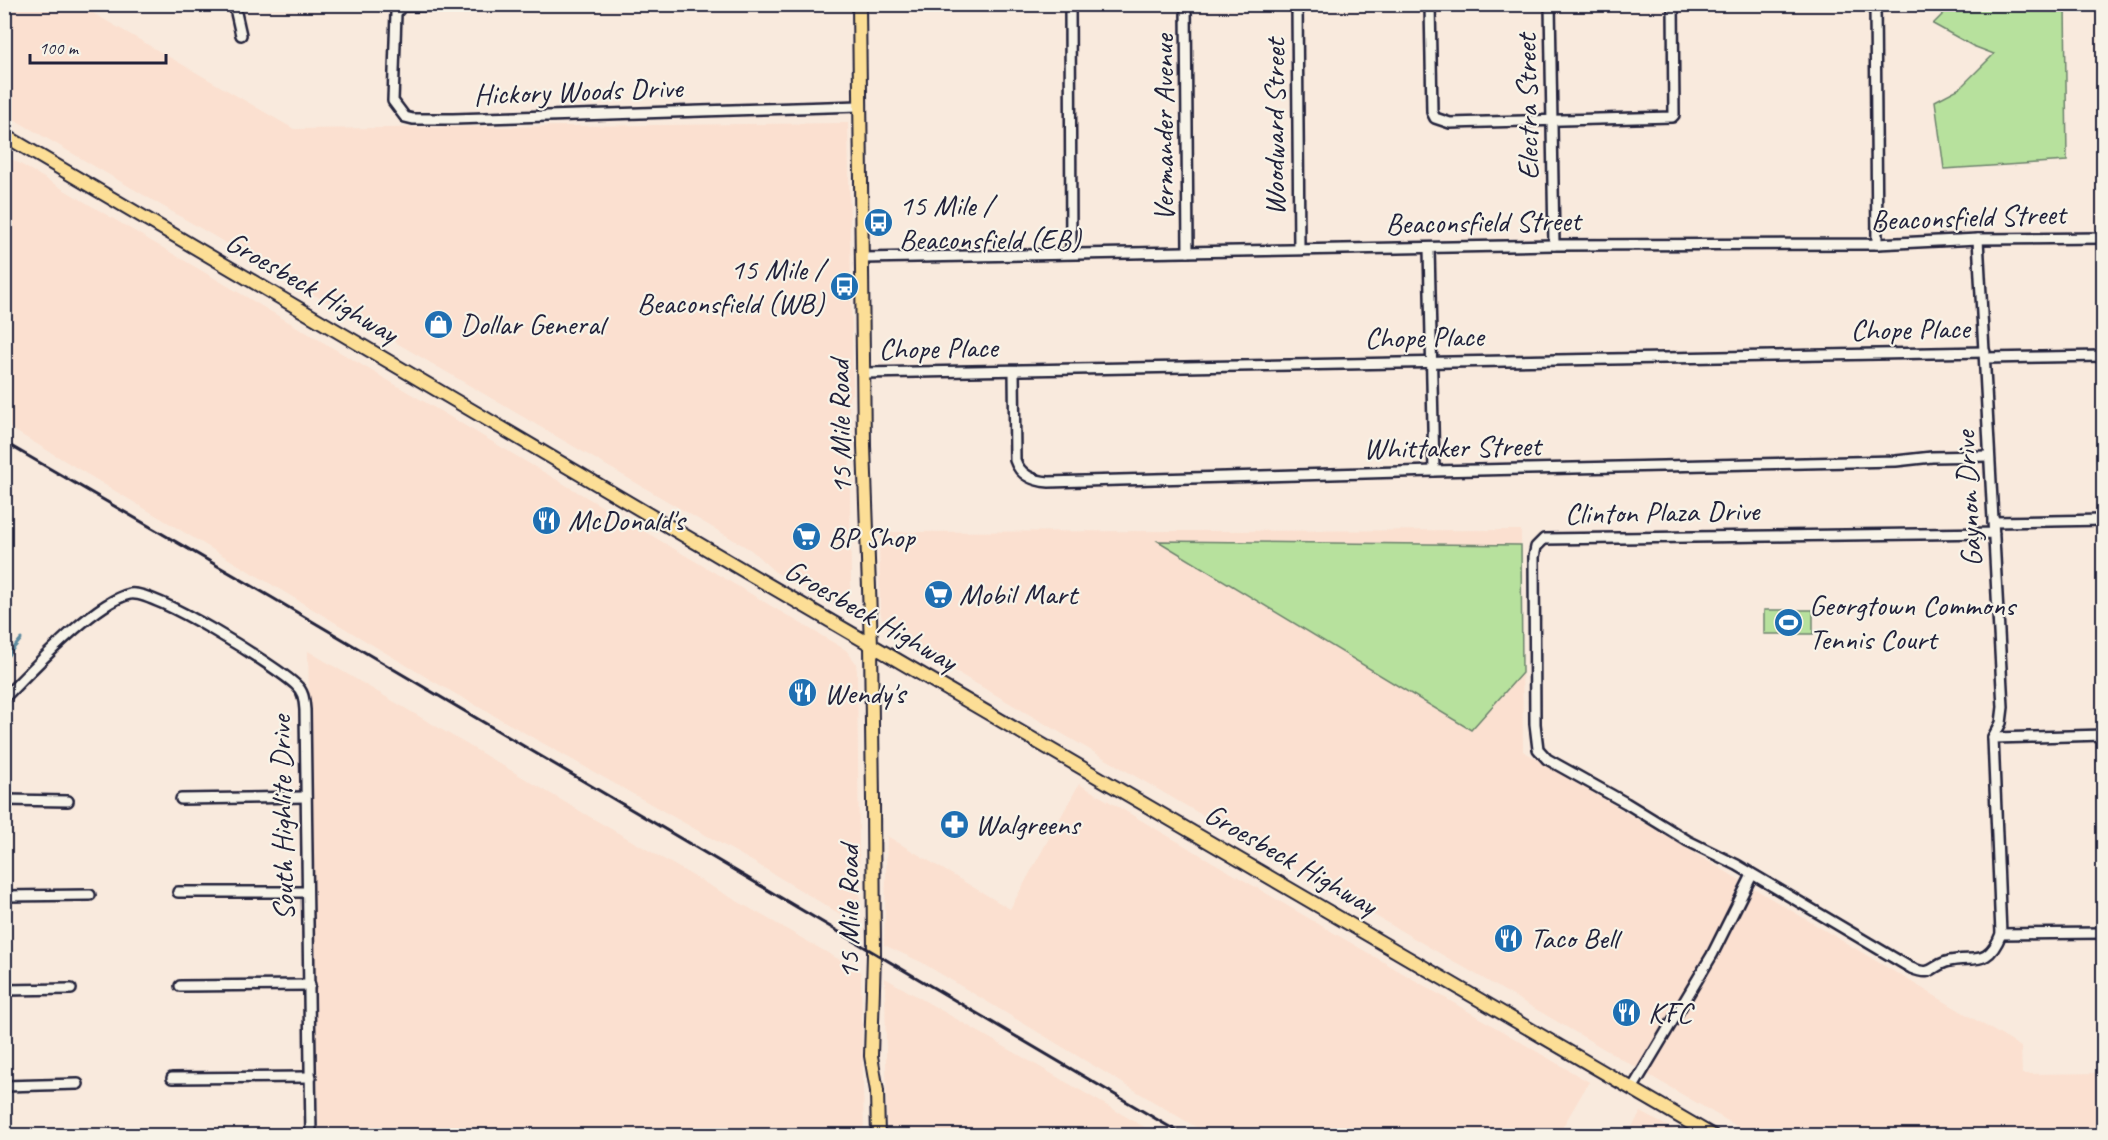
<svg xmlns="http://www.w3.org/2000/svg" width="2108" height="1140" font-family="Caveat,sans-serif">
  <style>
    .built { fill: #fbe0d0 }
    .green { fill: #b7e19d; stroke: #6c826c; stroke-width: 1.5 }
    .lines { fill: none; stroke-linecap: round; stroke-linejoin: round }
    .stream { stroke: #5c899f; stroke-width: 3 }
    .minor-casing { stroke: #22223b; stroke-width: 14 }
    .major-casing { stroke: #22223b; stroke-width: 16 }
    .minor { stroke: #f7f3e8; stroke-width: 9 }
    .major { stroke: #fcde96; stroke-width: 12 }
    .rail { stroke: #22223b; stroke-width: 3 }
    .labels { text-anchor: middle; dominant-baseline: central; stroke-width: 4.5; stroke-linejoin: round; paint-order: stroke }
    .street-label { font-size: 30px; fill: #22223b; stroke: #f7f3e8 }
    .poi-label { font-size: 30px; fill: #22223b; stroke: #f7f3e8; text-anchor: start }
  </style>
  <rect width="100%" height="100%" fill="#f9eadd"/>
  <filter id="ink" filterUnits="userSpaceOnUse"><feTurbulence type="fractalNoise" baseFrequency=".0167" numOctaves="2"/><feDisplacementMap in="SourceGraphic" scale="12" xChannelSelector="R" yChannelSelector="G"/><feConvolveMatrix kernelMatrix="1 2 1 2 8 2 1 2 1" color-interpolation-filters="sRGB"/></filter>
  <g filter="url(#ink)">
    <g class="built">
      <path d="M 79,5 L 294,129 L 848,123 L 853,392 L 849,397 L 851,585 L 847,599 L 837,603 L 825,601 L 775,572 L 751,550 L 5,114 L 5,5 Z"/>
      <path d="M 5,155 L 846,650 L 856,663 L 857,672 L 860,926 L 757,864 L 431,680 L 5,425 Z"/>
      <path d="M 1521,530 L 1523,751 L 2021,1047 L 2022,1074 L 2103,1073 L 2103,1135 L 1752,1135 L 951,669 L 888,629 L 882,619 L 880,609 L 879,532 Z"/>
      <path d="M 308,651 L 585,814 L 861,972 L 864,1135 L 319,1135 Z"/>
      <path d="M 1079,784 L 1589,1082 L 1558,1135 L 1209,1135 L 921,962 L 884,945 L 887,836 L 1010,909 Z"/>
      <path d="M 885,978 L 1158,1135 L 887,1135 Z"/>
      <path d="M 1641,1112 L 1683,1135 L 1627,1135 Z"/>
    </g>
    <g class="green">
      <path d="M 1952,5 L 2065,5 L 2067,161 L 1944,169 L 1935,101 L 1960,88 L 1994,54 L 1973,46 L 1933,24 Z"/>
      <path d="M 1158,541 L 1521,545 L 1522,673 L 1471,730 Z"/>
      <rect x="1764" y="610" width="49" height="24"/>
    </g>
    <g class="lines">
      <path class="stream" d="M 4,660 L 21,639"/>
      <defs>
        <g id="minor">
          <path d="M 234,4 L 241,35"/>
          <path d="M 521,4 L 402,6 L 396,13 L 393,101 L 405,117 L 413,119 L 453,119 L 860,106"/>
          <path d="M 1070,4 L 1071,253"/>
          <path d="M 1186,4 L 1188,252"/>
          <path d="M 1297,4 L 1299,249"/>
          <path d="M 1430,4 L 1432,112 L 1435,118 L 1450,123 L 1672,117 L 1674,115 L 1673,4"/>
          <path d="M 1550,4 L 1554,245"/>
          <path d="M 1875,4 L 1877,244"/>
          <path d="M 1978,239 L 2003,707 L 2001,723 L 1993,738 L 2001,934 C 1987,970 1972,954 1946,962 C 1930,967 1933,977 1911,968 L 1737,865 L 1688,841 L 1626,803 L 1547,759 L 1538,749 L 1535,724 L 1534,557 L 1536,547 L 1544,539 L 1994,533"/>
          <path d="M 1429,248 L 1434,471"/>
          <path d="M 863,258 L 1554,245 L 1877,244 L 1978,239 L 2104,238"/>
          <path d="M 1985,358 L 2104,356"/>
          <path d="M 1014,371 L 1015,460 C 1020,475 1034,481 1049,482 L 1434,471 L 1896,461 L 1932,457 L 1989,456"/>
          <path d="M 864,373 L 1985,352"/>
          <path d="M 1993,522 L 2104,520"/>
          <path d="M 4,698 C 32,670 93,603 130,594 C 153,589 276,666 296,685 C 304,692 304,700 305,710 L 311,1136"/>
          <path d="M 1993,738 L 2104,735"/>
          <path d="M 181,799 L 306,797"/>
          <path d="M 4,800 L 68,801"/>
          <path d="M 178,892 L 307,892"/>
          <path d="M 4,896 L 90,895"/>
          <path d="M 2001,934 L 2104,933"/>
          <path d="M 180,986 L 310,985"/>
          <path d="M 4,990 L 71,989"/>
          <path d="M 172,1078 L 311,1077"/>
          <path d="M 4,1086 L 78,1084"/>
          <path d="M 1632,1089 L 1712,955 L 1752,875"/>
        </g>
        <g id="major">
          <path d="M 859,4 L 864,446 L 871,645 L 873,801 L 874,954 L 871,1056 L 877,1091 L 878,1136"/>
          <path d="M 4,135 L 748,573 L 1713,1136"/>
        </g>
      </defs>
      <use href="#minor" class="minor-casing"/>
      <use href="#major" class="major-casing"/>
      <use href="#minor" class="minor"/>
      <use href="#major" class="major"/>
      <path class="rail" d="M 4,442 L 271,597 L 1185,1136"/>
    </g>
  </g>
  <defs>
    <symbol id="bus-disc" viewBox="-11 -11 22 22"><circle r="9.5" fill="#1f6fb2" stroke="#f7f3e8"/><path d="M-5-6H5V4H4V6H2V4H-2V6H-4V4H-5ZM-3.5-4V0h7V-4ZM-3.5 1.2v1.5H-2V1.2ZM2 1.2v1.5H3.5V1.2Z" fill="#fff"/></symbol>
    <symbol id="shop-disc" viewBox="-11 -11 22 22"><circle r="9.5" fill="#1f6fb2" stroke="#f7f3e8"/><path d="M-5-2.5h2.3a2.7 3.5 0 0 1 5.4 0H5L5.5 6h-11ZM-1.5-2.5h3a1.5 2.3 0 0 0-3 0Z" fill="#fff"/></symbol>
    <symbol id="restaurant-disc" viewBox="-11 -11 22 22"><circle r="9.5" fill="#1f6fb2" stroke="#f7f3e8"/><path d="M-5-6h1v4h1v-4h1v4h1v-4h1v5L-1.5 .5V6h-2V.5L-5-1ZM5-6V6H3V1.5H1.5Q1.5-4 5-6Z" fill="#fff"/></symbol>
    <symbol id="supermarket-disc" viewBox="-11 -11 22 22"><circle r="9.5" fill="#1f6fb2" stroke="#f7f3e8"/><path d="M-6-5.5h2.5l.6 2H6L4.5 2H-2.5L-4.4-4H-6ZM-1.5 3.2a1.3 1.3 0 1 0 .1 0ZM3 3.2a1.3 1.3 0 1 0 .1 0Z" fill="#fff"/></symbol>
    <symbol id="stadium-disc" viewBox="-11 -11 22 22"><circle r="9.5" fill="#1f6fb2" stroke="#f7f3e8"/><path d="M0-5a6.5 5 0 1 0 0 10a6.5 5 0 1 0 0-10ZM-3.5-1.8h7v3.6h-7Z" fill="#fff"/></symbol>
    <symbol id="pharmacy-disc" viewBox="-11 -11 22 22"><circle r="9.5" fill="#1f6fb2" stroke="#f7f3e8"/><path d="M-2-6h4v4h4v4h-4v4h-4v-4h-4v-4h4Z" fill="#fff"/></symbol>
  </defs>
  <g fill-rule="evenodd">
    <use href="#bus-disc" x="862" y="206" width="33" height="33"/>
    <use href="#bus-disc" x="828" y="270" width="33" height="33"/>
    <use href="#shop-disc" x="422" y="308" width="33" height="33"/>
    <use href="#restaurant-disc" x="530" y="504" width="33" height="33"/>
    <use href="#supermarket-disc" x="790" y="520" width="33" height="33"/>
    <use href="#supermarket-disc" x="922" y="578" width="33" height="33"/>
    <use href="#stadium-disc" x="1772" y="606" width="33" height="33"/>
    <use href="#restaurant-disc" x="786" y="676" width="33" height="33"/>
    <use href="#pharmacy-disc" x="938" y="808" width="33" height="33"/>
    <use href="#restaurant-disc" x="1492" y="922" width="33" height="33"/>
    <use href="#restaurant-disc" x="1610" y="996" width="33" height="33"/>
  </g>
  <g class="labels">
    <g class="street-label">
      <text transform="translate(578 91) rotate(-2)">Hickory Woods Drive</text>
      <text transform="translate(1527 107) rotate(-91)">Electra Street</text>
      <text transform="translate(1274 127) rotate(-90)">Woodward Street</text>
      <text transform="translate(1163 128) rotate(-90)">Vermander Avenue</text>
      <text transform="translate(1968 217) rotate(-2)">Beaconsfield Street</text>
      <text transform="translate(1483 222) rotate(-1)">Beaconsfield Street</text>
      <text transform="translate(312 287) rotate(30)">Groesbeck Highway</text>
      <text transform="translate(1910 329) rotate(-1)">Chope Place</text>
      <text transform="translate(1424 337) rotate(-1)">Chope Place</text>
      <text transform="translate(938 348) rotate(-1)">Chope Place</text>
      <text transform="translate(840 427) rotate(-91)">15 Mile Road</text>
      <text transform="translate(1452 447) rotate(-1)">Whittaker Street</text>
      <text transform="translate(1968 499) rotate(-93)">Gaynon Drive</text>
      <text transform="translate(1662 512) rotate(-1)">Clinton Plaza Drive</text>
      <text transform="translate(871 615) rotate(30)">Groesbeck Highway</text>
      <text transform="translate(282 818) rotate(-91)">South Highlite Drive</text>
      <text transform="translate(1291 859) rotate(30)">Groesbeck Highway</text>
      <text transform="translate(848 912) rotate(-90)">15 Mile Road</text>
    </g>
    <g class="poi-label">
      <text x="899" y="205">15 Mile /<tspan x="899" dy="34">Beaconsfield (EB)</tspan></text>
      <text x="824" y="269" text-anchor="end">15 Mile /<tspan x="824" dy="34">Beaconsfield (WB)</tspan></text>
      <text x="460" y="324">Dollar General</text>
      <text x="568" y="520">McDonald's</text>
      <text x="828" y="537">BP Shop</text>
      <text x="959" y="594">Mobil Mart</text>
      <text x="1809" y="605">Georgtown Commons<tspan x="1809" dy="34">Tennis Court</tspan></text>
      <text x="824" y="693">Wendy's</text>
      <text x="975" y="824">Walgreens</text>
      <text x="1530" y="938">Taco Bell</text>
      <text x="1648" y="1012">KFC</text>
    </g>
  </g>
  <rect width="2108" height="1140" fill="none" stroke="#f7f3e8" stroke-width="24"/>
  <rect x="12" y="12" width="2084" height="1116" fill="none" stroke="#22223b" stroke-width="2" filter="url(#ink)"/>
  <path d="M30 54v9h136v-9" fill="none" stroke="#22223b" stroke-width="3"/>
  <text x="39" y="54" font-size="18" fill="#22223b" stroke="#f7f3e8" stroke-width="4.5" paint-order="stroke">100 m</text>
</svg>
